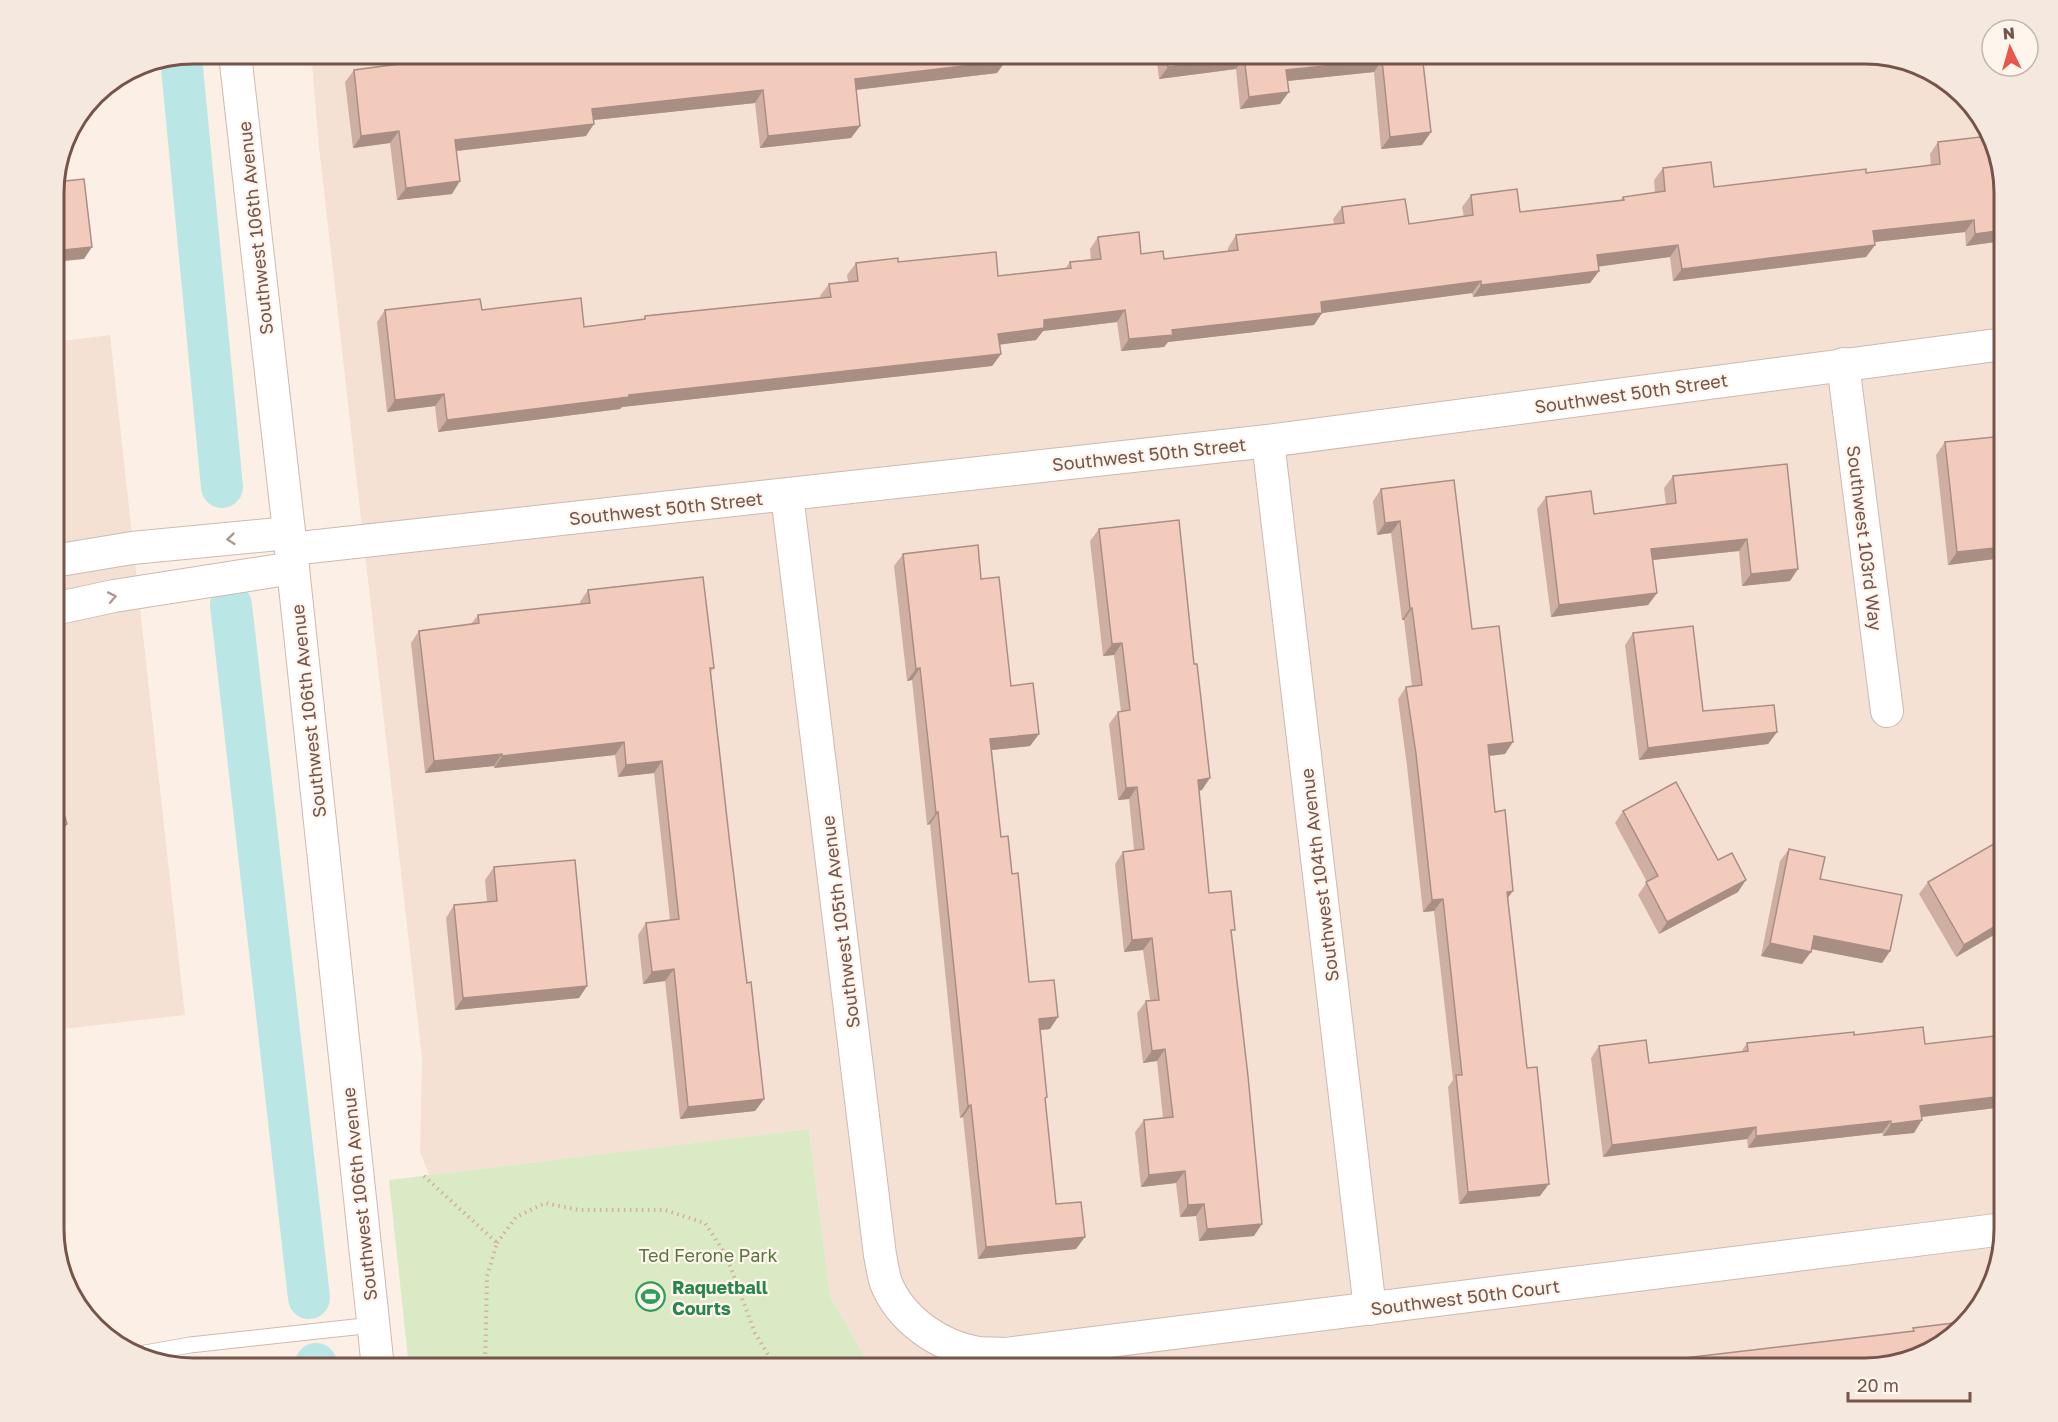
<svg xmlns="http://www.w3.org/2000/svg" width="2058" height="1422" font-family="'Golos Text',sans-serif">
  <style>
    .residential { fill: #f4e1d4 }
    .green { fill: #d9eac4 }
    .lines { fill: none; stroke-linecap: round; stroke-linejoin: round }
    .canal { stroke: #bae6e6; stroke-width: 42 }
    .service-casing { stroke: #d0b9ae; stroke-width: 17 }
    .minor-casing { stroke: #d0b9ae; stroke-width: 34 }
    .path { stroke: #d7aea0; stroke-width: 4; stroke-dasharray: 1.5 4.5; stroke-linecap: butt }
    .service { stroke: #fff; stroke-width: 15 }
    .minor { stroke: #fff; stroke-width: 32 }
    .wall { fill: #d0afa3 }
    .shaded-wall { fill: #a98e84 }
    .building { fill: #f2cbbd; stroke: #a98e84; stroke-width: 1.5 }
    .oneway { stroke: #ad9892 }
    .labels { text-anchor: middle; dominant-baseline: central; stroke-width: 4.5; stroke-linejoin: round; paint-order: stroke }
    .street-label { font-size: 18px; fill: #76544a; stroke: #fff5ec }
    .park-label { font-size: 18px; fill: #58763f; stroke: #fff5ec }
    .leisure-label { font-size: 18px; font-weight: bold; fill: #27864d; stroke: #fff5ec; text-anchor: start }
    .rim { fill: none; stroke: #76544a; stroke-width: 3 }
  </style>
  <rect width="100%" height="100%" fill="#fcf0e6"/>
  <g class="residential">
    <path d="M 316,54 L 1864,54 L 1942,78 L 1985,124 L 2004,193 L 2004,1229 L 1980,1306 L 1926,1353 L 1865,1368 L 871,1368 L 830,1296 L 809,1129 L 429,1175 L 420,1152 L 422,1058 L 319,147 L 312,64 Z"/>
    <path d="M 110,335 L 185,1015 L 54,1030 L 54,342 Z"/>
  </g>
  <path class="green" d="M 809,1129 L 830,1296 L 871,1368 L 409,1368 L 389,1180 Z"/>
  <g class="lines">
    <g class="canal">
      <path d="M 181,57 L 222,487"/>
      <path d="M 231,605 L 309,1298"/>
      <path d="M 316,1364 L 316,1368"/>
    </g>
    <defs>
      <path id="service" d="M 145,1353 L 190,1345 L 373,1325"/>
      <g id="minor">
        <path d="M 235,54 L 291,549 L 378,1368"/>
        <path d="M 1843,364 L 1887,711"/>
        <path d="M 1268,441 L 1370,1309"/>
        <path d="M 787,495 L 880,1255 C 882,1264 883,1274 886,1283 C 901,1320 939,1346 978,1353 C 987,1354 997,1353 1006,1354 L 2004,1229"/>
        <path d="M 291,549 L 1268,441 L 2004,344"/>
        <path d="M 54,561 L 132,548 L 289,533"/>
        <path d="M 54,609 L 114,596 L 293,568"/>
      </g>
    </defs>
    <use href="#service" class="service-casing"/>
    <use href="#minor" class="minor-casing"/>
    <g class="path">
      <path d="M 424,1176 L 497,1243 L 487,1276 L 485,1368"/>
      <path d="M 497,1243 L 516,1217 L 545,1203 L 579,1210 L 665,1210 L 705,1223 L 726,1255 L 755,1333 L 776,1368"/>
    </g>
    <use href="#service" class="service"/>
    <use href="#minor" class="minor"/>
  </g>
  <g class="wall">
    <path d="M 472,54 L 529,54 L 529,58 L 561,54 L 1082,54 L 1005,62 L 997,73 L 856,90 L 860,126 L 851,138 L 760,148 L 755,103 L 594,120 L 586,136 L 457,151 L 452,194 L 397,200 L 390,143 L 353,148 L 345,82 L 354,70 L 472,55 Z"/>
    <path d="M 1156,54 L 1422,54 L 1431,132 L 1422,145 L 1381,149 L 1374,72 L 1287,81 L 1280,104 L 1240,109 L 1236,69 L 1159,79 Z"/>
    <path d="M 1938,142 L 2004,193 L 2004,240 L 2003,241 L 1966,246 L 1965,232 L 1874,242 L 1875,245 L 1866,257 L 1673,281 L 1670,257 L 1598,266 L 1599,271 L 1590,283 L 1473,297 L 1472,293 L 1322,313 L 1314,325 L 1168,342 L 1164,347 L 1121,351 L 1117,322 L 1043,331 L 1036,340 L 1000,344 L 1001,354 L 992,366 L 622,407 L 620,409 L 438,432 L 435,406 L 387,412 L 377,322 L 385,310 L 482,310 L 584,327 L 643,320 L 645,316 L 821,298 L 820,296 L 829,284 L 848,282 L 847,275 L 856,263 L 898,262 L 998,276 L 1065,269 L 1070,262 L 1091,260 L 1090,249 L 1098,237 L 1141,254 L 1164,259 L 1228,251 L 1228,248 L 1236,235 L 1334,224 L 1333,219 L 1342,207 L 1409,224 L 1464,217 L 1462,207 L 1471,195 L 1520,212 L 1621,200 L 1623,197 L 1655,193 L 1654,180 L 1663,168 L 1714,187 L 1866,173 L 1931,166 L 1930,154 Z"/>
    <path d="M 2004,436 L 2004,556 L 2002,558 L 1948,565 L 1936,455 L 1945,442 Z"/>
    <path d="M 1787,464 L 1790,581 L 1742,586 L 1739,551 L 1653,560 L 1657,593 L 1648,605 L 1551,617 L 1537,509 L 1546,497 L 1594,514 L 1666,505 L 1664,488 L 1673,476 Z"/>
    <path d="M 1381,489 L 1472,629 L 1505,754 L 1489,756 L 1495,812 L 1508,898 L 1540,1196 L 1459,1204 L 1448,1087 L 1453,1080 L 1434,911 L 1423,912 L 1407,766 L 1398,699 L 1406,687 L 1412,686 L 1404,620 L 1402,620 L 1391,533 L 1377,535 L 1373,501 Z"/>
    <path d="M 1099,529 L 1202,790 L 1199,791 L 1209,893 L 1231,935 L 1254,1236 L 1199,1241 L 1196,1216 L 1180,1217 L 1176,1183 L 1141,1187 L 1135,1132 L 1144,1120 L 1163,1118 L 1157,1061 L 1143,1063 L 1137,1013 L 1146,1001 L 1150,1000 L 1143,950 L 1124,952 L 1115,864 L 1123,852 L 1134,850 L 1129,799 L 1118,800 L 1109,724 L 1118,712 L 1121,712 L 1114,655 L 1103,656 L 1090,541 Z"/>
    <path d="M 903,554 L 981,579 L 1011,686 L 1039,734 L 1030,746 L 992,750 L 1001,837 L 1012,874 L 1029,982 L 1050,1029 L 1041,1030 L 1045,1101 L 1056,1204 L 1076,1249 L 978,1259 L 963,1117 L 960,1118 L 930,824 L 927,825 L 912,680 L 907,681 L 894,566 Z"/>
    <path d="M 588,590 L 714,668 L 711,672 L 730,845 L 747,983 L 764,1099 L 755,1111 L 680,1119 L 665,981 L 643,984 L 638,935 L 646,923 L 670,920 L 654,773 L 618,777 L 615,755 L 494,768 L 494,766 L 425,773 L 411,643 L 419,631 L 471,624 L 478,615 L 580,604 L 580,602 Z"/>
    <path d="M 1633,633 L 1703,711 L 1777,732 L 1768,744 L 1639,760 L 1625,645 Z"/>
    <path d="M 2004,785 L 2004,795 L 1999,792 Z"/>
    <path d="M 1623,811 L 1738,892 L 1659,934 L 1638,895 L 1647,882 L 1615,823 Z"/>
    <path d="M 2004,838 L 2004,929 L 1956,957 L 1919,894 L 1928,882 Z"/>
    <path d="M 1789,849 L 1820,879 L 1890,951 L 1882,963 L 1811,949 L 1802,964 L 1761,956 L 1780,861 Z"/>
    <path d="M 494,867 L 587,986 L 579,998 L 455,1010 L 446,918 L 454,905 L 487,902 L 485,880 Z"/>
    <path d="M 1854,1035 L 1925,1044 L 2004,1107 L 1922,1117 L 1914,1133 L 1883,1136 L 1882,1133 L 1748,1148 L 1747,1139 L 1603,1157 L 1591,1058 L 1599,1046 L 1649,1063 L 1741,1052 L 1747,1043 Z"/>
  </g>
  <g class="shaded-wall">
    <path d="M 1002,54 L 1082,54 L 1005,62 L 997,73 L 846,91 L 855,79 Z"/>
    <path d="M 1244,57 L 1236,69 L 1159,79 L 1168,67 Z"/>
    <path d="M 1382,60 L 1374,72 L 1278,82 L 1286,70 Z"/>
    <path d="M 763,90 L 755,103 L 584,121 L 592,109 Z"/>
    <path d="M 1289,92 L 1280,104 L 1240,109 L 1249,97 Z"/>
    <path d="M 594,124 L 586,136 L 447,152 L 455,140 Z"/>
    <path d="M 860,126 L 851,138 L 760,148 L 768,136 Z"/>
    <path d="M 399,131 L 390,143 L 353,148 L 361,136 Z"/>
    <path d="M 1431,132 L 1422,145 L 1381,149 L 1390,137 Z"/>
    <path d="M 460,181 L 452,194 L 397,200 L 406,188 Z"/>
    <path d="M 1974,220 L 1965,232 L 1865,243 L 1873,231 Z"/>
    <path d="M 2004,230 L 2004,240 L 2003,241 L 1966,246 L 1975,234 Z"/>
    <path d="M 1678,245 L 1670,257 L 1588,268 L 1597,255 Z"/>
    <path d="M 1875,245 L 1866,257 L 1673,281 L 1682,269 Z"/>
    <path d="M 92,247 L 84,259 L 54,262 L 54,251 Z"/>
    <path d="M 1599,271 L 1590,283 L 1473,297 L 1481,285 Z"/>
    <path d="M 1481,281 L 1472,293 L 1322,313 L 1314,325 L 1168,342 L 1164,347 L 1121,351 L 1129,339 L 1172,330 L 1321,302 Z"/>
    <path d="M 1125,310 L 1117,322 L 1043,331 L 1036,340 L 990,346 L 998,334 L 1044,320 Z"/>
    <path d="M 1001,354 L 992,366 L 622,407 L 620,409 L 438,432 L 447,420 L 629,395 Z"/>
    <path d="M 444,394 L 435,406 L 387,412 L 395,400 Z"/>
    <path d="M 1400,521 L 1391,533 L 1377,535 L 1385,523 Z"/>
    <path d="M 1747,539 L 1739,551 L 1643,561 L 1651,549 Z"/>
    <path d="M 2004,547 L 2004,556 L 2002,558 L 1948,565 L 1957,552 Z"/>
    <path d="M 1798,569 L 1790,581 L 1742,586 L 1751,574 Z"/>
    <path d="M 1657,593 L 1648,605 L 1551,617 L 1559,605 Z"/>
    <path d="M 1410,608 L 1412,608 L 1404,620 L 1402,620 Z"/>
    <path d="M 1122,643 L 1114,655 L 1103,656 L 1112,644 Z"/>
    <path d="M 920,668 L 912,680 L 907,681 L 916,669 Z"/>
    <path d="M 1777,732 L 1768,744 L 1639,760 L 1648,748 Z"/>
    <path d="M 1039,734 L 1030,746 L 982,751 L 990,739 Z"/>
    <path d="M 624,742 L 615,755 L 494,768 L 502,756 Z"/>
    <path d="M 1513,742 L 1505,754 L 1479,757 L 1488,745 Z"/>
    <path d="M 502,754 L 494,766 L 425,773 L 434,761 Z"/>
    <path d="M 662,761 L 654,773 L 618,777 L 626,765 Z"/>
    <path d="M 1210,778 L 1202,790 L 1190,792 L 1198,780 Z"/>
    <path d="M 1137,787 L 1129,799 L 1118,800 L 1126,788 Z"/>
    <path d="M 938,812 L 930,824 L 927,825 L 936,813 Z"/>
    <path d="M 67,824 L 59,836 L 54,838 L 54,828 Z"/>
    <path d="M 1746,880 L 1738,892 L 1659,934 L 1667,922 Z"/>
    <path d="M 1513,891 L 1504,903 L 1507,892 Z"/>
    <path d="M 1443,899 L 1434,911 L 1423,912 L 1432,900 Z"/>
    <path d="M 2004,921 L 2004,929 L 1956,957 L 1964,945 Z"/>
    <path d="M 1814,936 L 1890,951 L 1882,963 L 1806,948 Z"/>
    <path d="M 1152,938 L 1143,950 L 1124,952 L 1132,940 Z"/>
    <path d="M 1770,943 L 1811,952 L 1802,964 L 1761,956 Z"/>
    <path d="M 674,969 L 665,981 L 643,984 L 652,972 Z"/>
    <path d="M 587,986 L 579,998 L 455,1010 L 463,998 Z"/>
    <path d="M 1058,1017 L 1050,1029 L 1031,1031 L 1039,1019 Z"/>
    <path d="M 1165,1049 L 1157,1061 L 1143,1063 L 1152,1051 Z"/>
    <path d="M 2004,1096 L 2004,1107 L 1912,1118 L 1920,1106 Z"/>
    <path d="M 764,1099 L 755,1111 L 680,1119 L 688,1107 Z"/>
    <path d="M 971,1105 L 963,1117 L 960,1118 L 968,1106 Z"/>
    <path d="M 1922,1120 L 1914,1133 L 1883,1136 L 1891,1124 Z"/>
    <path d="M 1891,1121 L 1882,1133 L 1748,1148 L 1756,1136 Z"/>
    <path d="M 1756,1127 L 1747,1139 L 1603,1157 L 1612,1145 Z"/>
    <path d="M 1185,1171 L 1176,1183 L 1141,1187 L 1149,1175 Z"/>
    <path d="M 1549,1184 L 1540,1196 L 1459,1204 L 1468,1192 Z"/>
    <path d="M 1204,1204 L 1196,1216 L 1180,1217 L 1188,1205 Z"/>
    <path d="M 1262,1224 L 1254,1236 L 1199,1241 L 1207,1229 Z"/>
    <path d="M 1085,1237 L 1076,1249 L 978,1259 L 986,1247 Z"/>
  </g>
  <g class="building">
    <path d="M 475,54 L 529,54 L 529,58 L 561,54 L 1004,54 L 1005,61 L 855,79 L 860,126 L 768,136 L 763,90 L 592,109 L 594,124 L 455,140 L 460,181 L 406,188 L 399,131 L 361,136 L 354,70 Z"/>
    <path d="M 1166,54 L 1422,54 L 1431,132 L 1390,137 L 1382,60 L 1286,70 L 1289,92 L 1249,97 L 1244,57 L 1168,67 Z"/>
    <path d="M 1989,136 L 2004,193 L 2004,230 L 1975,234 L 1974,220 L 1873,231 L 1875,245 L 1682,269 L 1678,245 L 1597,255 L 1599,271 L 1481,285 L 1481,281 L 1321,302 L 1322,313 L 1172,330 L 1173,335 L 1129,339 L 1125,310 L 1044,320 L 1044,328 L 998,334 L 1001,354 L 629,395 L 629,397 L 447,420 L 444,394 L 395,400 L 385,310 L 480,299 L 482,310 L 581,298 L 584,327 L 645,319 L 645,316 L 831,297 L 829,284 L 858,281 L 856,263 L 898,258 L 898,262 L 996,252 L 998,276 L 1071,268 L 1070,262 L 1101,259 L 1098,237 L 1139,232 L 1141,254 L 1163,251 L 1164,259 L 1238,250 L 1236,235 L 1344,223 L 1342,207 L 1405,199 L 1409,224 L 1473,215 L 1471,195 L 1517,189 L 1520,212 L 1624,200 L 1623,197 L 1665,191 L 1663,168 L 1711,162 L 1714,187 L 1866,169 L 1866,173 L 1940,164 L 1938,142 Z"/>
    <path d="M 84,179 L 92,247 L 54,251 L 55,182 Z"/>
    <path d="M 2004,436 L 2004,547 L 1957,552 L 1945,442 Z"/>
    <path d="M 1787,464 L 1798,569 L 1751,574 L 1747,539 L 1651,549 L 1657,593 L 1559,605 L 1546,497 L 1591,491 L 1594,514 L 1676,503 L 1673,476 Z"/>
    <path d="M 1454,480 L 1472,629 L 1499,626 L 1513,742 L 1488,745 L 1495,812 L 1505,810 L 1513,891 L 1507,892 L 1527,1068 L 1537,1067 L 1549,1184 L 1468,1192 L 1456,1075 L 1462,1075 L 1443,899 L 1432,900 L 1416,754 L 1406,687 L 1422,685 L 1412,608 L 1410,608 L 1400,521 L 1385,523 L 1381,489 Z"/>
    <path d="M 1179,520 L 1194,664 L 1197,664 L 1210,778 L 1198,780 L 1209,893 L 1231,891 L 1235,930 L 1231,930 L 1248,1076 L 1262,1224 L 1207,1229 L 1204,1204 L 1188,1205 L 1185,1171 L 1149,1175 L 1144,1120 L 1173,1117 L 1165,1049 L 1152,1051 L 1146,1001 L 1159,1000 L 1152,938 L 1132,940 L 1123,852 L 1144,849 L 1137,787 L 1126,788 L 1118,712 L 1130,710 L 1122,643 L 1112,644 L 1099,529 Z"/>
    <path d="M 978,545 L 981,579 L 999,577 L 1011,686 L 1033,683 L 1039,734 L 990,739 L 1001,837 L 1008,836 L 1012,874 L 1018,873 L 1029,982 L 1054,980 L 1058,1017 L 1039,1019 L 1047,1097 L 1045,1098 L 1056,1204 L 1081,1202 L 1085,1237 L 986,1247 L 971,1105 L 968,1106 L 938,812 L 936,813 L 920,668 L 916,669 L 903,554 Z"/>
    <path d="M 703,577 L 714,668 L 710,668 L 730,845 L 747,983 L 751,982 L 764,1099 L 688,1107 L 674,969 L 652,972 L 646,923 L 679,919 L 662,761 L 626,765 L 624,742 L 502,756 L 502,754 L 434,761 L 419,631 L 479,623 L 478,615 L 590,603 L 588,590 Z"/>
    <path d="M 1693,626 L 1703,711 L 1774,705 L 1777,732 L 1648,748 L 1633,633 Z"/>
    <path d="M 54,780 L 67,824 L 54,828 Z"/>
    <path d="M 1676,782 L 1718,860 L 1732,853 L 1746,880 L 1667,922 L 1646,882 L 1658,876 L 1623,811 Z"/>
    <path d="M 2004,838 L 2004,921 L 1964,945 L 1928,882 Z"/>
    <path d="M 1789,849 L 1825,857 L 1820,879 L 1902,895 L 1890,951 L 1814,936 L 1811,952 L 1770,943 Z"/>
    <path d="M 575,860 L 587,986 L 463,998 L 454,905 L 497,901 L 494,867 Z"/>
    <path d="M 1923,1027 L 1925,1044 L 2004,1035 L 2004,1096 L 1920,1106 L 1922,1120 L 1891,1124 L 1891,1121 L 1756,1136 L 1756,1127 L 1612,1145 L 1599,1046 L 1646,1040 L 1649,1063 L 1748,1051 L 1747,1043 L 1854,1032 L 1854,1035 Z"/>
    <path d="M 1962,1322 L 1926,1353 L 1865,1368 L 1599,1368 L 1914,1331 L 1913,1328 Z"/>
  </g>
  <defs><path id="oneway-chevron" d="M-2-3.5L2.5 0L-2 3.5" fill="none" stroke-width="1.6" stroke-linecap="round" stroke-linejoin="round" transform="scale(1.5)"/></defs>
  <g class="oneway">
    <use href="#oneway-chevron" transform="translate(231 539) rotate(175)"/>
    <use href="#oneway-chevron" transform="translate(112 597) rotate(-11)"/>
  </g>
  <defs>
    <symbol id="stadium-ring" viewBox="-11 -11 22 22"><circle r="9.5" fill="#fff5ec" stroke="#2e9e5b" stroke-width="1.5"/><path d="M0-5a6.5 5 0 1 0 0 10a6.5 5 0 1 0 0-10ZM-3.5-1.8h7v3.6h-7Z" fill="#2e9e5b"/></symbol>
  </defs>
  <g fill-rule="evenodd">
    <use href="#stadium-ring" x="634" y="1280" width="33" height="33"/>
  </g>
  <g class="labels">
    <g class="street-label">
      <text transform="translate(255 228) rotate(-96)">Southwest 106th Avenue</text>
      <text transform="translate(1631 393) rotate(-8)">Southwest 50th Street</text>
      <text transform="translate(1149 454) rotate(-6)">Southwest 50th Street</text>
      <text transform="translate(666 508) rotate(-6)">Southwest 50th Street</text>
      <text transform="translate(1865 538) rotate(83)">Southwest 103rd Way</text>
      <text transform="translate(308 711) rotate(-96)">Southwest 106th Avenue</text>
      <text transform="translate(1319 875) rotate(-97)">Southwest 104th Avenue</text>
      <text transform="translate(840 922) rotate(-97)">Southwest 105th Avenue</text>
      <text transform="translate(359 1194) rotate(-96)">Southwest 106th Avenue</text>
      <text transform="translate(1465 1297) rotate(-7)">Southwest 50th Court</text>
    </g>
    <g class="park-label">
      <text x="708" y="1255">Ted Ferone Park</text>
    </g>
    <g class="leisure-label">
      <text x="672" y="1287">Raquetball<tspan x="672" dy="21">Courts</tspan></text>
    </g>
  </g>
  <path d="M0 0H2058V1422H0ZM193 64H1865A129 129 0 0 1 1994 193V1229A129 129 0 0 1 1865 1358H193A129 129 0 0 1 64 1229V193A129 129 0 0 1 193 64Z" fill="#f4e8df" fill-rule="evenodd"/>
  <path class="rim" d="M193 64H1865A129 129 0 0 1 1994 193V1229A129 129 0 0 1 1865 1358H193A129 129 0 0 1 64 1229V193A129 129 0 0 1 193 64Z"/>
  <g transform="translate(2010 48) rotate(355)"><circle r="28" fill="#fff5ec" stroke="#c8b5ab" stroke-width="1.5"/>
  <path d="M0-4.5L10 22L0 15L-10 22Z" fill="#e7574b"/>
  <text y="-9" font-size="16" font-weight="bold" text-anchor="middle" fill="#76544a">N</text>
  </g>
  <path d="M1848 1392v9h122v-9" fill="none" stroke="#76544a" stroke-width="3"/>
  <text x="1857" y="1392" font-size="18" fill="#76544a" stroke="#fff5ec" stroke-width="4.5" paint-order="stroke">20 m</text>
</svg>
